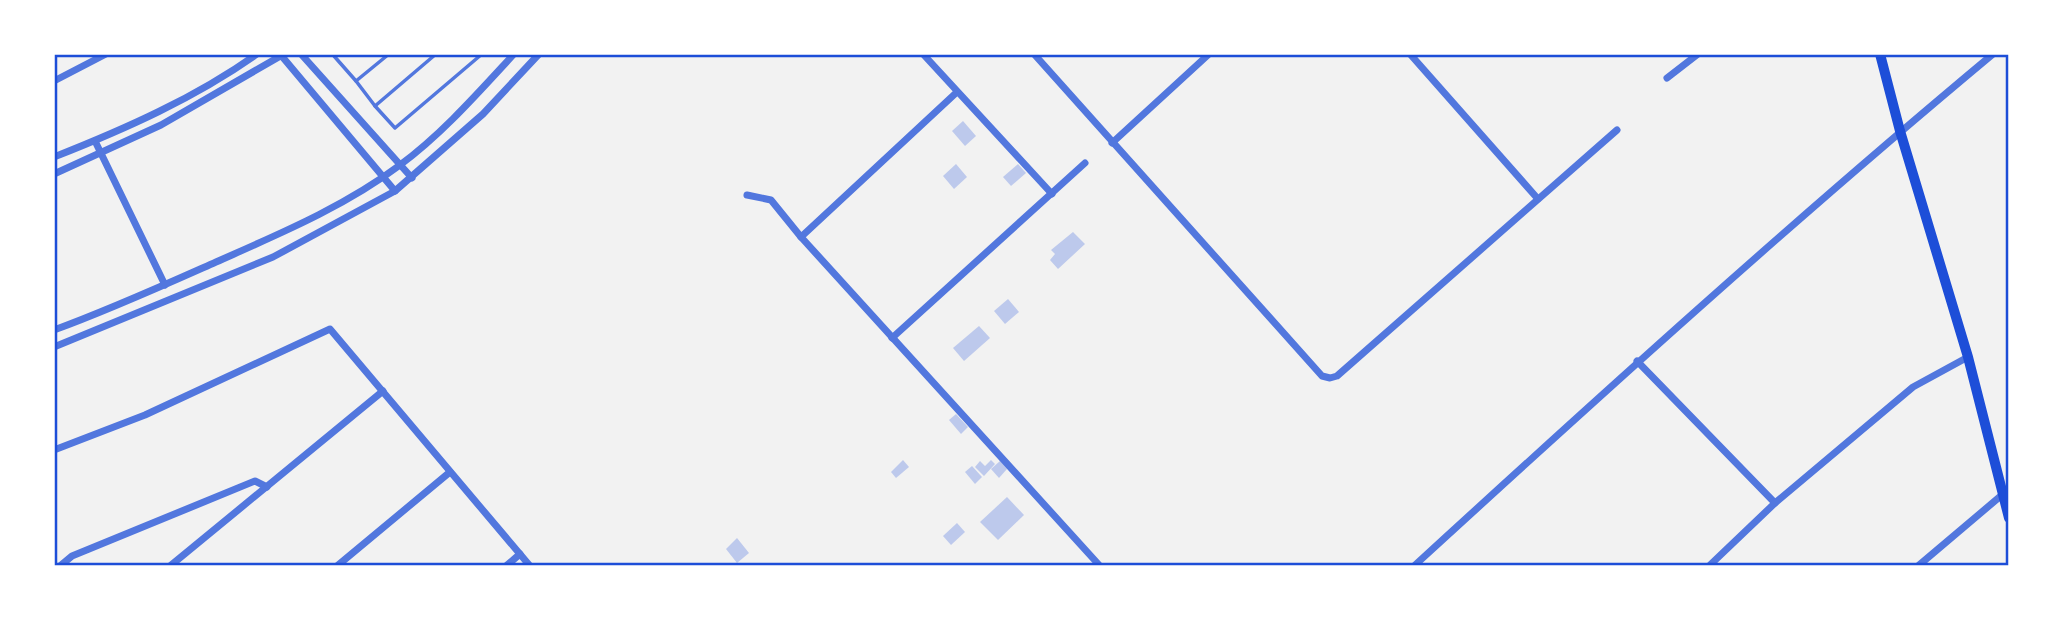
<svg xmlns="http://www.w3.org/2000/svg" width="2063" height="620" font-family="Poppins,sans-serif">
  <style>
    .building { fill: #bdc9ec }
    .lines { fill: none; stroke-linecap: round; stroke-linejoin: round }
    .service { stroke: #5277de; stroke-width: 3.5 }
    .minor { stroke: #5277de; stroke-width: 7 }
    .secondary { stroke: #1d4ed8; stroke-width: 10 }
    .neatline { fill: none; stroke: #1d4ed8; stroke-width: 2.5 }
  </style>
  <rect width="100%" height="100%" fill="#f2f2f2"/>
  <g class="building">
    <path d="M 963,121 L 976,136 L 965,146 L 952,131 Z"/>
    <path d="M 956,164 L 967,177 L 954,189 L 943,176 Z"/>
    <path d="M 1018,164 L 1026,173 L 1011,186 L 1003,177 Z"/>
    <path d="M 1073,232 L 1085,244 L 1058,269 L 1050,260 L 1055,254 L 1051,250 Z"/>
    <path d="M 1008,299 L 1019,312 L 1005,324 L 994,311 Z"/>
    <path d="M 979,326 L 990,338 L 964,361 L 953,348 Z"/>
    <path d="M 956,414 L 968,427 L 961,434 L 949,420 Z"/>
    <path d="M 903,460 L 909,467 L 896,478 L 891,472 Z"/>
    <path d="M 991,460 L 995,464 L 984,476 L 975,467 L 980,461 L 985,466 Z"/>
    <path d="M 1000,461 L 1007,469 L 999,478 L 991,469 Z"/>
    <path d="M 972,466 L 982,477 L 975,484 L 965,472 Z"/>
    <path d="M 1007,497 L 1024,515 L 998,540 L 980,522 Z"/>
    <path d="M 957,523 L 965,532 L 951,545 L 943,536 Z"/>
    <path d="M 737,538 L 749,553 L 737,563 L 726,549 Z"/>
  </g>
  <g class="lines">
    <g class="service">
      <path d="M 335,54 L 334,56 L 356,81 L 389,54"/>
      <path d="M 356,81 L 375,106 L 436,54"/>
      <path d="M 375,106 L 395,128 L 482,54"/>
    </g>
    <g class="minor">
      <path d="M 280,54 L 395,191"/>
      <path d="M 301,54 L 412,178"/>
      <path d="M 923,54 L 1052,194"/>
      <path d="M 1034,54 L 1322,376 L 1330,378 L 1337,376 L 1617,130"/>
      <path d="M 1410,54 L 1538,199"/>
      <path d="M 1667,78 L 1698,54"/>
      <path d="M 54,81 L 106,54"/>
      <path d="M 95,141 L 165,285"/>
      <path d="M 1112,143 L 1209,54"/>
      <path d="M 54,157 C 125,129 195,98 257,54"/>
      <path d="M 54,174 L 161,125 L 284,54"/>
      <path d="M 747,195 L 771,200 L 801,237 L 1100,566"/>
      <path d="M 801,237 L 957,92"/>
      <path d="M 54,330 C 109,310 162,286 216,262 C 279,234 344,207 400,165 C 442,134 478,93 514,54"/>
      <path d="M 892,338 L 1085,163"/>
      <path d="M 54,347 L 273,257 L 395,191 L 483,114 L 539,54"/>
      <path d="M 1637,361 L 1775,503"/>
      <path d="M 54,450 L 145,415 L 330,329 L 530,566"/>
      <path d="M 60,566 L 72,556 L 255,481 L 267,487"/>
      <path d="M 170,566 L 383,391"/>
      <path d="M 337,566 L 450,472"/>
      <path d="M 506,566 L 520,554"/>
      <path d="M 1414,566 C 1604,392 1795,219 1993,54"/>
      <path d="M 1709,566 L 1775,503 L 1913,387 L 1968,357"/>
      <path d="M 1918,566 L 2009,489"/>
    </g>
    <path class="secondary" d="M 1880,54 L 1900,131 L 1968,357 L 2009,518"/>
  </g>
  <rect width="2063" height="620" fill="none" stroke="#ffffff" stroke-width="112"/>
  <rect x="56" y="56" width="1951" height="508" class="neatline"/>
</svg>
